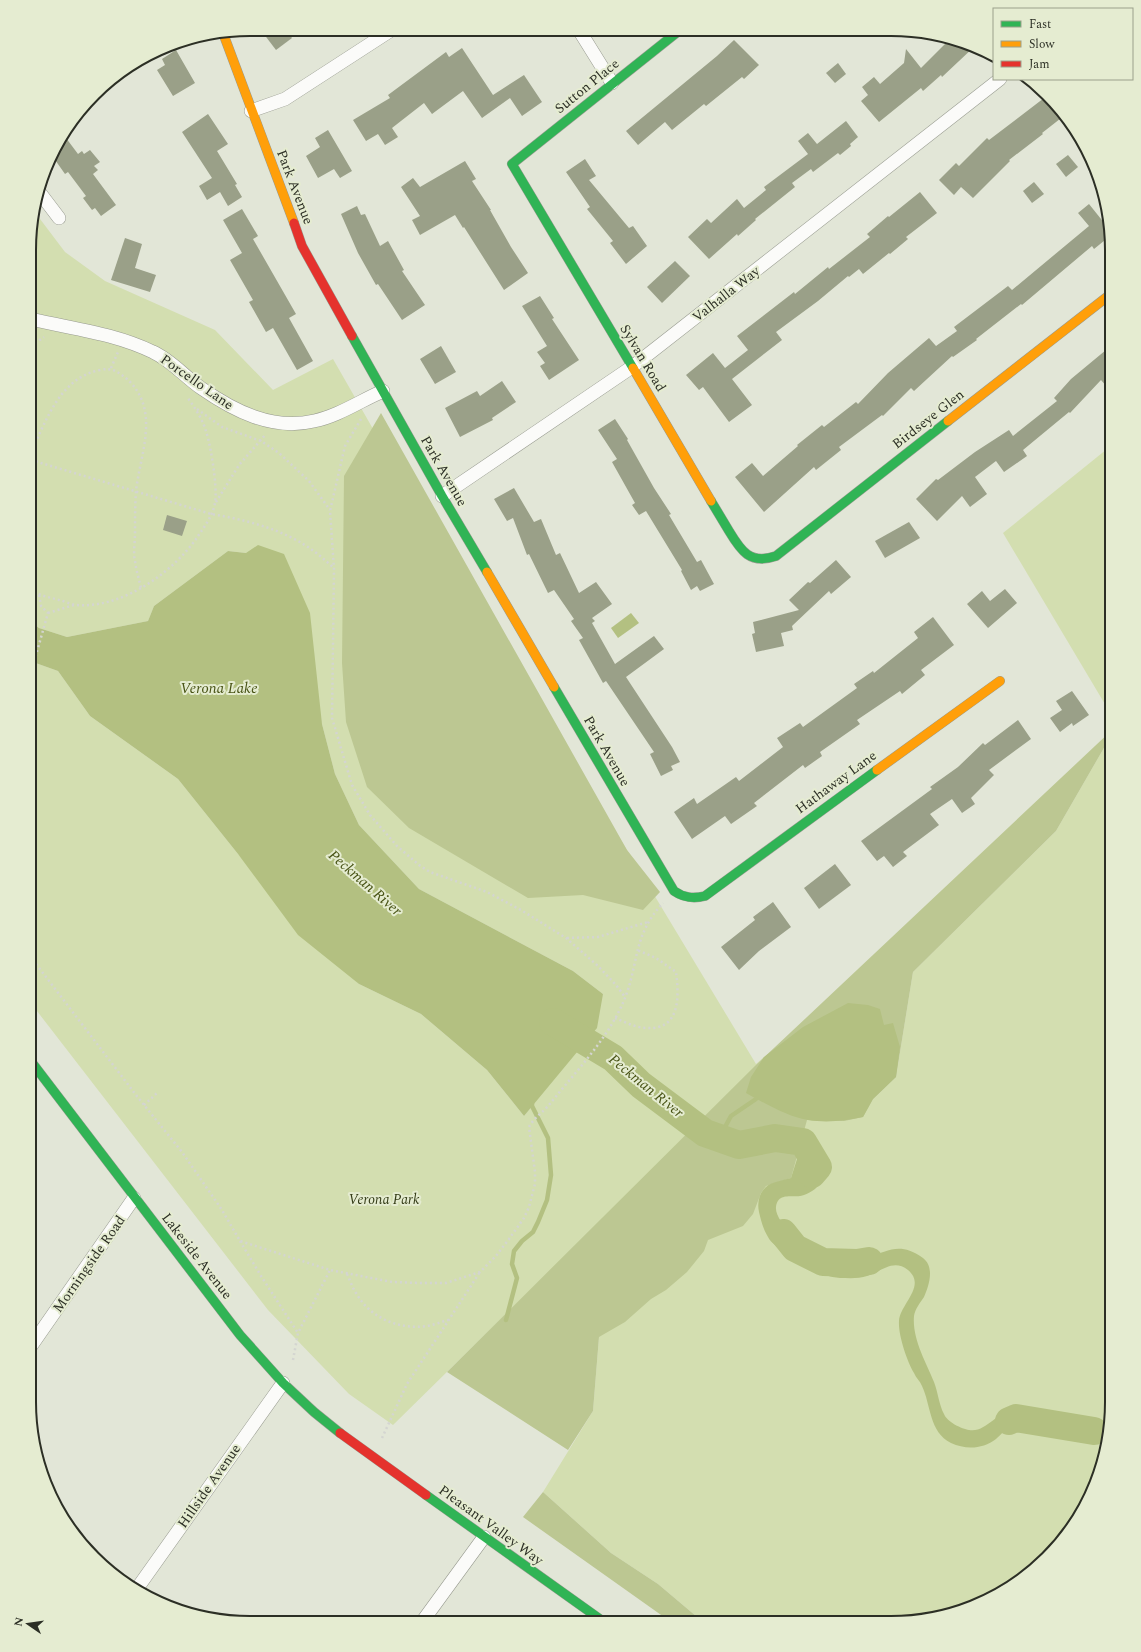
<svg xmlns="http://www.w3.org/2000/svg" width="1141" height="1652" font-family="Spectral,serif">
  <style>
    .green { fill: #d3deb0 }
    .forest { fill: #bcc792 }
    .water { fill: #b3c081 }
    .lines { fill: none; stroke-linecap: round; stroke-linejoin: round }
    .stream { stroke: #b3c081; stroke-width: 4.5 }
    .river { stroke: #b3c081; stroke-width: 28 }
    .building { fill: #9aa088 }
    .street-casing { stroke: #989b90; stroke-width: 14 }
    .fast-casing { stroke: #989b90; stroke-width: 10 }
    .slow-casing { stroke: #989b90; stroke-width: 10 }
    .jam-casing { stroke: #989b90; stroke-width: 10 }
    .path { stroke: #d4d5d1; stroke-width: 2.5; stroke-dasharray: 2 3; stroke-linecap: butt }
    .street { stroke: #fbfbf9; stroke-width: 13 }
    .fast { stroke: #30b455; stroke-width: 9 }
    .slow { stroke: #ff9f0a; stroke-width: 9 }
    .jam { stroke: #e5322d; stroke-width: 9 }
    .labels { text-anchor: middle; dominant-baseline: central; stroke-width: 4; stroke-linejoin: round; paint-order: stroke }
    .street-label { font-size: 14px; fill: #2c2f25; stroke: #e5ecd1 }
    .park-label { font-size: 14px; font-style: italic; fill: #333b16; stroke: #e5ecd1 }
    .water-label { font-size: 15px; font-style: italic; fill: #485315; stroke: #e5ecd1 }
    .rim { fill: none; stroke: #2c2f25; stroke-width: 2 }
  </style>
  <rect width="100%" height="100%" fill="#e2e6d7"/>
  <g class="green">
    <path d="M 34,211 L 65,252 L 105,281 L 215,330 L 273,390 L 333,359 L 464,588 L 627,850 L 756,1064 L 764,1057 L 863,1116 L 873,1099 L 896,1077 L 913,972 L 1056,831 L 1112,734 L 1112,1417 L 1100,1473 L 1075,1525 L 1037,1568 L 989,1600 L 948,1616 L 891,1623 L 703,1622 L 658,1584 L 611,1553 L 543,1492 L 593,1411 L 599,1337 L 629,1193 L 393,1425 L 349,1394 L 268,1310 L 30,1002 L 30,661 L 58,671 L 90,716 L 178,779 L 238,854 L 359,984 L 421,1014 L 487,1070 L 524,1116 L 532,1106 L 603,994 L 573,971 L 419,889 L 359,825 L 335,774 L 322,724 L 246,553 L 228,551 L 154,606 L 148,621 L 67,637 L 39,628 L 30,621 L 31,221 Z"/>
    <path d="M 1112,445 L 1112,716 L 1003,533 Z"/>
  </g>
  <g class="forest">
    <path d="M 381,413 L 627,850 L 660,892 L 643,910 L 583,895 L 528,898 L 409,828 L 367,787 L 346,722 L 342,663 L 344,476 Z"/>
    <path d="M 1112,730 L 1112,734 L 1056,831 L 913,972 L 896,1077 L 873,1099 L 863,1117 L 844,1121 L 807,1120 L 791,1178 L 766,1186 L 761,1193 L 753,1214 L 743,1226 L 708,1240 L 704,1251 L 687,1272 L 666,1290 L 651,1299 L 625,1322 L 599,1337 L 593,1411 L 568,1450 L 447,1372 L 756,1065 Z"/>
    <path d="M 543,1492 L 611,1553 L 658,1584 L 703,1622 L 671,1622 L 523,1517 Z"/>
  </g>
  <g class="water">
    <path d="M 258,545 L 284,554 L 310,613 L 322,724 L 335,774 L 359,825 L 419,889 L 573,971 L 603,994 L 597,1028 L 524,1116 L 487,1070 L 421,1014 L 359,984 L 298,935 L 238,854 L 178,779 L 90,716 L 58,671 L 30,661 L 30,621 L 39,628 L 67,637 L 148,621 L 154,606 L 228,551 L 246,553 Z"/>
    <path d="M 631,613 L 639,623 L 618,638 L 611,628 Z"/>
    <path d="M 848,1003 L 868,1005 L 880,1009 L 884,1025 L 893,1023 L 900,1047 L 896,1077 L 873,1099 L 863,1117 C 845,1121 826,1123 808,1120 C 790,1118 762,1102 746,1093 L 751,1077 L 764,1057 L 803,1027 Z"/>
    <path d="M 804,1137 C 814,1140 827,1150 825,1161 C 824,1164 822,1166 822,1170 C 822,1176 820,1185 815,1189 C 812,1191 807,1194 804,1195 C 794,1199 778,1191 776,1207 C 774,1222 808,1252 818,1262 C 828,1266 834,1260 844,1258 C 851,1257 859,1259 866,1257 C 890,1252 898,1241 923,1258 C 935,1267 929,1286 924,1297 C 920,1303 915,1309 914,1316 C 912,1339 926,1362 934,1382 C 938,1392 939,1405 944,1414 C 947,1422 962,1429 969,1430 C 987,1433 997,1410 1015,1410 L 1052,1426 L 1071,1424 L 1109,1431 L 1107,1441 C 1092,1436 1078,1432 1063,1432 C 1054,1432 1044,1435 1036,1433 C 1028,1432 1020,1425 1013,1426 C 1006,1427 1001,1435 996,1439 C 983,1449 966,1450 951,1443 C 929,1432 931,1405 922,1386 C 920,1381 916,1378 914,1373 C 907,1361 898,1335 899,1321 C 900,1304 927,1286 908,1270 C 893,1258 881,1272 867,1276 C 859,1279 848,1278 840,1278 C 817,1276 801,1264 783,1251 C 778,1247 771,1243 768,1237 C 763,1229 761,1220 759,1212 C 757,1203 759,1193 766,1187 C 771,1182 784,1180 791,1178 Z"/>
  </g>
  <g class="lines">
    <g class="stream">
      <path d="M 719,1138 L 731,1116 L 756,1099"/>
      <path d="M 506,1320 L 517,1278 L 512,1264 L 514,1251 L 522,1241 L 533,1232 L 538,1222 L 547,1200 L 551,1175 L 548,1138 L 532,1106 L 532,1102"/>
    </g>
    <g class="river">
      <path d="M 553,1022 L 613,1058 L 641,1085 L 705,1133 L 739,1145 L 775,1138 L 803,1142 L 818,1167 L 812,1174"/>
      <path d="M 783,1233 L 795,1248 L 823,1262 L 857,1263 L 869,1261"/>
      <path d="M 1009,1421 L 1016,1418 L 1094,1431"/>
    </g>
  </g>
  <g class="building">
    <path d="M 260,29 L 285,29 L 292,38 L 276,50 Z"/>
    <path d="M 950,39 L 975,46 L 942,77 L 941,75 L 923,91 L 921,88 L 879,122 L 861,101 L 868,95 L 862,87 L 874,77 L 880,84 L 904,63 L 906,49 L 921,68 Z"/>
    <path d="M 734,40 L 759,65 L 744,79 L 742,77 L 706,106 L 704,104 L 672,130 L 665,122 L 638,145 L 626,131 L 717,56 Z"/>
    <path d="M 462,48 L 493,95 L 524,75 L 542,102 L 522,116 L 510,98 L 482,118 L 463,91 L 432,114 L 424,103 L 392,128 L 398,137 L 385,145 L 378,134 L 366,141 L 353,120 L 390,98 L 388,95 L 446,52 L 449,57 Z"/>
    <path d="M 176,50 L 195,83 L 173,96 L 157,70 L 165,65 L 162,59 Z"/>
    <path d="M 838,63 L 846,74 L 835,83 L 826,73 Z"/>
    <path d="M 1048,95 L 1057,104 L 1065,115 L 1042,133 L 1043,134 L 1009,160 L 1010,161 L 973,198 L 961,187 L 954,195 L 939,180 L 956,163 L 959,166 L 987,138 L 989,140 Z"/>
    <path d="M 208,114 L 228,144 L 217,151 L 237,184 L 235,185 L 242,197 L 228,206 L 220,192 L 207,200 L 199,186 L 212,178 L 182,132 Z"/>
    <path d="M 846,121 L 858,137 L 850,144 L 851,146 L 840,155 L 838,153 L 813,172 L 811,169 L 792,183 L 795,187 L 755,219 L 756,220 L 738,236 L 737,234 L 709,259 L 688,237 L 707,219 L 711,223 L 737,199 L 744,208 L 766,190 L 764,187 L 808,154 L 798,141 L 808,133 L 817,144 Z"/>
    <path d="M 328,130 L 352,171 L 340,178 L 334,169 L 318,178 L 306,156 L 320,147 L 315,138 Z"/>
    <path d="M 63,134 L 78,154 L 82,151 L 84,154 L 90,150 L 100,162 L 94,166 L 98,170 L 93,174 L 116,205 L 101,216 L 95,208 L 92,210 L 83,198 L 86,196 L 68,172 L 65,174 L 53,157 L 58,140 Z"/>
    <path d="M 1068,155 L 1078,167 L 1066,177 L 1056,164 Z"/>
    <path d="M 585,159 L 596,176 L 589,180 L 629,228 L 633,226 L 647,246 L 626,264 L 610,243 L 613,241 L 587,209 L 590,207 L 566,172 Z"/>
    <path d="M 465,161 L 476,179 L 472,181 L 491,210 L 490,210 L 511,247 L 528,273 L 504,290 L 464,227 L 463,228 L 455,215 L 420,235 L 412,220 L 420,216 L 401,187 L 413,178 L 420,187 Z"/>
    <path d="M 1034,182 L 1044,194 L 1032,203 L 1023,191 Z"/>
    <path d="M 920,192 L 937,213 L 906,237 L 908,239 L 890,254 L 889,253 L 863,274 L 859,269 L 849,277 L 848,276 L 818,301 L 776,332 L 782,340 L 732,379 L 752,405 L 729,422 L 703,387 L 699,390 L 686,375 L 713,353 L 725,368 L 748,350 L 737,336 L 794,292 L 795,294 L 828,267 L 829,269 L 870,237 L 867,234 L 888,216 L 889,217 Z"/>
    <path d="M 1089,204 L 1109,229 L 1110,236 L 1094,249 L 1092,246 L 1022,305 L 1021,304 L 976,339 L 977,340 L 953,357 L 952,356 L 914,391 L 911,388 L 883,416 L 882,415 L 839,447 L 841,450 L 816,470 L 814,467 L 764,512 L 735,477 L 752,463 L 763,476 L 798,446 L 797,445 L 822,425 L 824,427 L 856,402 L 858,404 L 888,373 L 929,338 L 936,346 L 957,331 L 954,327 L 1008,286 L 1012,290 L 1089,226 L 1078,213 Z"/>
    <path d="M 357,206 L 361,215 L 365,214 L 380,246 L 388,241 L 404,270 L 402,271 L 425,305 L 402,320 L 378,284 L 376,285 L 358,253 L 341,214 Z"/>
    <path d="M 242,209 L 258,236 L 253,239 L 296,314 L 289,318 L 313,361 L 297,370 L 273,328 L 266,332 L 249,302 L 253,300 L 230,260 L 242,253 L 223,220 Z"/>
    <path d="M 125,238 L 142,244 L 135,268 L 156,275 L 150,292 L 111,280 Z"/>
    <path d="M 675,261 L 690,276 L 662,303 L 647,287 Z"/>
    <path d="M 540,296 L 554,318 L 552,319 L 579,360 L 549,380 L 540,366 L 545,363 L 537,352 L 547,346 L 522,306 Z"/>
    <path d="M 1112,345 L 1112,393 L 1101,380 L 1070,413 L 1069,412 L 1023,450 L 1027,456 L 1004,472 L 996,461 L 975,477 L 987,494 L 970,507 L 962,496 L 937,521 L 916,499 L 936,479 L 938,480 L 975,452 L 1009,430 L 1013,436 L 1057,401 L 1054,398 L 1071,379 Z"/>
    <path d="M 441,346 L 456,372 L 435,384 L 420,359 Z"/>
    <path d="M 502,381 L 516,402 L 492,418 L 493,420 L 460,437 L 445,408 L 477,391 L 480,396 Z"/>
    <path d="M 615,419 L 628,439 L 627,440 L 654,488 L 671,514 L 669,515 L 697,562 L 701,560 L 714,584 L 700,591 L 697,586 L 691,590 L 681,571 L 682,570 L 646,511 L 639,515 L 632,505 L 635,503 L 612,462 L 617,459 L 598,430 Z"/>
    <path d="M 514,488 L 534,522 L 541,519 L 556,555 L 560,553 L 579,593 L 596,582 L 612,604 L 592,618 L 595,621 L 592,623 L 615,664 L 654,636 L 664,649 L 626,677 L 672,747 L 680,762 L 671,766 L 673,770 L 661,776 L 650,754 L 654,752 L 606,681 L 603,683 L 579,640 L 583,638 L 571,621 L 574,619 L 554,590 L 548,593 L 529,554 L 527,555 L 513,518 L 507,521 L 494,499 Z"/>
    <path d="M 167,515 L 187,521 L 182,536 L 163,530 Z"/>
    <path d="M 909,522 L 920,538 L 885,558 L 875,541 Z"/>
    <path d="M 836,560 L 851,577 L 831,594 L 829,591 L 792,626 L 793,630 L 781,633 L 784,646 L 756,652 L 752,634 L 755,633 L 753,622 L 799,610 L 789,600 L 808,582 L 810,583 Z"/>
    <path d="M 1005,589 L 1017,603 L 988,628 L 967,604 L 982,591 L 990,601 Z"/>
    <path d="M 933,617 L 954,645 L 921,670 L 925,675 L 902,694 L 900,691 L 857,720 L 860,724 L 820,752 L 822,756 L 805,768 L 803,765 L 754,803 L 757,806 L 731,824 L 725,816 L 692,839 L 674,812 L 694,798 L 697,804 L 736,777 L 739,781 L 783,747 L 777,738 L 800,723 L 803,727 L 857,688 L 854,684 L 873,671 L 874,673 L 918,638 L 914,632 Z"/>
    <path d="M 1072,691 L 1089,715 L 1073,726 L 1072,723 L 1060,732 L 1050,718 L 1062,710 L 1056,701 Z"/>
    <path d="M 1018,720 L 1031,739 L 989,770 L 994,775 L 971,798 L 975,804 L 962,813 L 952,799 L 930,814 L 939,825 L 903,852 L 907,856 L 893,867 L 884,856 L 877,861 L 861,841 L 932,789 L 930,787 L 958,767 L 983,743 L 985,745 Z"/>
    <path d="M 835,864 L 851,885 L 819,909 L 804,888 Z"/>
    <path d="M 773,902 L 791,927 L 759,951 L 739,970 L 721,947 L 755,920 L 753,917 Z"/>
  </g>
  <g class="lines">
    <defs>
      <g id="street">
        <path d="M 579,30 L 612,83"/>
        <path d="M 251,111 L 285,99 L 393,29"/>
        <path d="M 40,193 L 59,218"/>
        <path d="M 31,319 C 73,329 114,333 153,352 C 171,360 185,377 201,388 C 234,411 273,431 314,421 C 338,416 360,401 383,391"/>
        <path d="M 442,496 L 632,367 L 1000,79"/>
        <path d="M 29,1349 L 134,1198"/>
        <path d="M 136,1590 L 283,1383"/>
        <path d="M 422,1622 L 484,1537"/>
      </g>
      <g id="fast">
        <path d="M 352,336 L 442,496 L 487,572"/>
        <path d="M 633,368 L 512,164 L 680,30"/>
        <path d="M 711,501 C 717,511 723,521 729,531 C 741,551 750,565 776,556 L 948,421"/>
        <path d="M 554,687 L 674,891 C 684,898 693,899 705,896 L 877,770"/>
        <path d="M 30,1060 L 240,1335 L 283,1383 L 314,1412 L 340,1433"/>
        <path d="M 426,1495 L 604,1622"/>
      </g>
      <g id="slow">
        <path d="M 223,33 L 294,223"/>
        <path d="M 633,368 L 711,501"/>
        <path d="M 948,421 L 1112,293"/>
        <path d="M 487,572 L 554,687"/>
        <path d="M 877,770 L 1000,681"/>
      </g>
      <g id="jam">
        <path d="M 294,223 L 302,246 L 352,336"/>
        <path d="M 340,1433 L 426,1495"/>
      </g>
    </defs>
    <use href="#street" class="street-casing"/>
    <use href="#fast" class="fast-casing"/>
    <use href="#slow" class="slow-casing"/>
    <use href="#jam" class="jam-casing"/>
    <g class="path">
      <path d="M 31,346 L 44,337"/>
      <path d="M 111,368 L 118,352"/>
      <path d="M 197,409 L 222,427 L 261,441 L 279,453 L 309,481 L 330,510"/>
      <path d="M 361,419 L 345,446 L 330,511 L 334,569 L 332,718 L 352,785 L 370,815 L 397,846 L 419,865 L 430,872 L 487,892 L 521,910 L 566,938 L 598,966 L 616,985 L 625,997"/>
      <path d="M 31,452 C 47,419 60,378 100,370 C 112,367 118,372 127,379 C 161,410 140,454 136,491 C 135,505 135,520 135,534 C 135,542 133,552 135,561 C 136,570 139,579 141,588"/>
      <path d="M 31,460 L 211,514 C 247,520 286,530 315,552 C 322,557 328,563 334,568"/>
      <path d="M 216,502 L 239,465 L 266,434"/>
      <path d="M 30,589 C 39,596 49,597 59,600 C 64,601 70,604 76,605 C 122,609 174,572 198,536 C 205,526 213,515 215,503 C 218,488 210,437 203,423 C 199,414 193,405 187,397"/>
      <path d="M 39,595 L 41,606 L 48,613"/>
      <path d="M 48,613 L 74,605"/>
      <path d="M 30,676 L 48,613"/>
      <path d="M 567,938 L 598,937 L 648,922"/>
      <path d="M 30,956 L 136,1095 L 182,1152 L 222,1210 L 240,1241 L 330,1270 L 392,1282 L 419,1283 L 446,1283 L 480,1272 L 496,1256 L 509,1239 L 524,1218 L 529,1207 L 535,1184 L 535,1172 L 529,1127 C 533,1119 543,1112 549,1105 C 576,1071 609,1038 625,998 C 639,962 633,935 663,903"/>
      <path d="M 615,1018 C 625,1022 636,1028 647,1028 C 681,1030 679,995 676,972 L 656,958 L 637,950"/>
      <path d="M 144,1105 L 157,1093"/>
      <path d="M 240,1241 L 261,1276 L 298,1333"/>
      <path d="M 347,1274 C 350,1280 352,1287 356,1293 C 370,1318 399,1330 427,1326 C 434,1325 441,1322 448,1320"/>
      <path d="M 293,1360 L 298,1333 L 330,1270"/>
      <path d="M 382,1438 L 407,1384 L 480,1272"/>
    </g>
    <use href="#street" class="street"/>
    <use href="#fast" class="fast"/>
    <use href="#slow" class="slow"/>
    <use href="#jam" class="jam"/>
  </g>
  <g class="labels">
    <g class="street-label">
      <text transform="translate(587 86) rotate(-39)">Sutton Place</text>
      <text transform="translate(295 187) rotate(69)">Park Avenue</text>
      <text transform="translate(726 294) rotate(-38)">Valhalla Way</text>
      <text transform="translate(643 358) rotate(59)">Sylvan Road</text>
      <text transform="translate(197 382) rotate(35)">Porcello Lane</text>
      <text transform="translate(928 419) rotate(-38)">Birdseye Glen</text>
      <text transform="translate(444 471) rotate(60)">Park Avenue</text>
      <text transform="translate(607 751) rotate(60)">Park Avenue</text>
      <text transform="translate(836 782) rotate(-36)">Hathaway Lane</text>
      <text transform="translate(197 1256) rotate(52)">Lakeside Avenue</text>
      <text transform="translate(89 1264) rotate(-55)">Morningside Road</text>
      <text transform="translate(209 1486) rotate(-55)">Hillside Avenue</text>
      <text transform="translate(491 1525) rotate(36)">Pleasant Valley Way</text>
    </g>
    <g class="park-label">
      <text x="384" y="1199">Verona Park</text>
    </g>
    <g class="water-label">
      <text x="219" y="688">Verona Lake</text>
      <text transform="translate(365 883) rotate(41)">Peckman River</text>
      <text transform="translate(646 1086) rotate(39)">Peckman River</text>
    </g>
  </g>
  <path d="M0 0H1141V1652H0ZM250 36H891A214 214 0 0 1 1105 250V1402A214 214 0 0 1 891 1616H250A214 214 0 0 1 36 1402V250A214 214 0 0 1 250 36Z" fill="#e5ecd1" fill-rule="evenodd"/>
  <path class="rim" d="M250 36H891A214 214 0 0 1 1105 250V1402A214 214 0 0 1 891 1616H250A214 214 0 0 1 36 1402V250A214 214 0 0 1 250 36Z"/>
  <rect x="993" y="8" width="140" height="72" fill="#e5ecd1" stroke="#9ba08c"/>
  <rect x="1001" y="21" width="20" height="6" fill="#30b455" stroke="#9ba08c"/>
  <text x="1029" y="28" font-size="12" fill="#2c2f25">Fast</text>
  <rect x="1001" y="41" width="20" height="6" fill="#ff9f0a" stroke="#9ba08c"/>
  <text x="1029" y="48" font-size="12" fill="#2c2f25">Slow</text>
  <rect x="1001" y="61" width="20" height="6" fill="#e5322d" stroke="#9ba08c"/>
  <text x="1029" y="68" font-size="12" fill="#2c2f25">Jam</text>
  <g transform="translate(28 1624) rotate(283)" stroke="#e5ecd1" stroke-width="3" paint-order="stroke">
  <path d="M0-3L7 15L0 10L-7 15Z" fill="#2c2f25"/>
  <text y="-6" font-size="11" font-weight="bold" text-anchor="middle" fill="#2c2f25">N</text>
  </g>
</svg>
